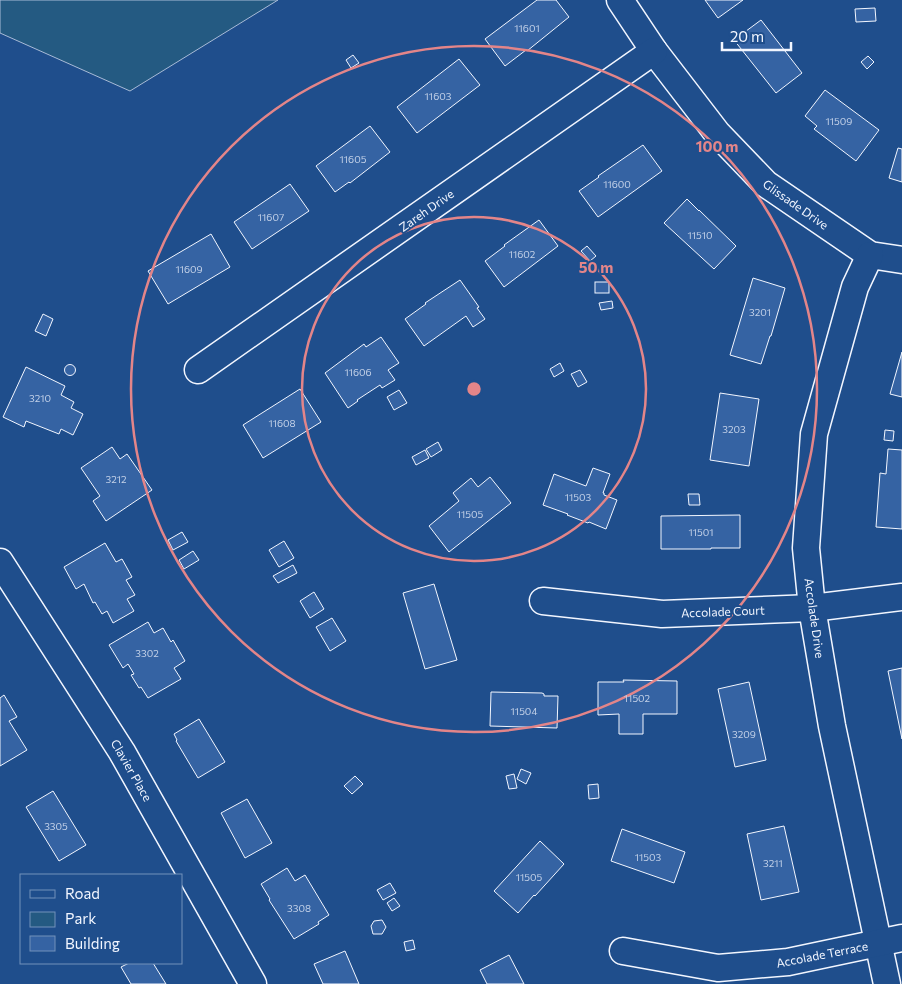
<svg xmlns="http://www.w3.org/2000/svg" width="902" height="984" font-family="Commissioner,sans-serif">
  <style>
    .green { fill: #245a82; stroke: #a8bbd7 }
    .building { fill: #3563a3; stroke: #f2f6ff }
    .lines { fill: none; stroke-linecap: round; stroke-linejoin: round }
    .minor-casing { stroke: #f2f6ff; stroke-width: 29 }
    .minor { stroke: #1f4e8c; stroke-width: 26 }
    .ring { fill: none; stroke: #e38589; stroke-width: 2.5 }
    .labels { text-anchor: middle; dominant-baseline: central; stroke-width: 4; stroke-linejoin: round; paint-order: stroke }
    .number-label { font-size: 10px; fill: #c3d1e8 }
    .street-label { font-size: 12px; fill: #f2f6ff; stroke: #1f4e8c }
    .centre { fill: #e38589; stroke: #1f4e8c; stroke-width: 2.5 }
    .ring-label { font-size: 15px; text-anchor: middle; font-weight: bold; fill: #e38589; stroke: #1f4e8c; stroke-width: 4; stroke-linejoin: round; paint-order: stroke }
  </style>
  <rect width="100%" height="100%" fill="#1f4e8c"/>
  <path class="green" d="M 0,0 L 278,0 L 130,91 L 0,33 Z"/>
  <g class="building">
    <path d="M 537,0 L 556,0 L 569,17 L 527,51 L 526,50 L 505,66 L 485,39 Z"/>
    <path d="M 705,0 L 743,0 L 718,18 Z"/>
    <path d="M 875,8 L 876,21 L 856,22 L 855,9 Z"/>
    <path d="M 761,20 L 802,73 L 776,93 L 734,40 Z"/>
    <path d="M 353,55 L 359,63 L 351,68 L 346,60 Z"/>
    <path d="M 868,56 L 874,62 L 867,69 L 861,62 Z"/>
    <path d="M 459,59 L 480,85 L 417,133 L 397,107 Z"/>
    <path d="M 825,90 L 879,130 L 856,161 L 814,129 L 817,126 L 805,116 Z"/>
    <path d="M 370,126 L 390,152 L 350,183 L 349,182 L 335,192 L 316,166 Z"/>
    <path d="M 643,145 L 662,171 L 598,217 L 579,191 L 599,177 L 598,176 Z"/>
    <path d="M 898,148 L 902,149 L 902,182 L 889,178 Z"/>
    <path d="M 290,184 L 309,211 L 252,249 L 234,222 Z"/>
    <path d="M 687,199 L 699,211 L 699,210 L 736,246 L 714,269 L 664,223 Z"/>
    <path d="M 539,220 L 558,246 L 504,287 L 485,261 L 505,246 L 504,245 Z"/>
    <path d="M 211,234 L 230,267 L 168,304 L 148,271 Z"/>
    <path d="M 587,246 L 596,256 L 590,261 L 581,251 Z"/>
    <path d="M 753,278 L 785,288 L 771,336 L 770,336 L 761,364 L 730,355 Z"/>
    <path d="M 460,280 L 479,307 L 477,308 L 485,319 L 473,327 L 466,316 L 424,346 L 405,319 L 426,304 L 425,303 Z"/>
    <rect x="595" y="282" width="14" height="11"/>
    <path d="M 612,301 L 613,308 L 601,310 L 599,303 Z"/>
    <path d="M 43,314 L 53,319 L 46,336 L 35,331 Z"/>
    <path d="M 381,337 L 399,363 L 388,370 L 395,380 L 382,388 L 380,385 L 357,400 L 358,401 L 348,408 L 325,373 L 364,344 L 366,347 Z"/>
    <path d="M 902,352 L 902,397 L 890,394 Z"/>
    <path d="M 560,363 L 564,371 L 554,377 L 550,369 Z"/>
    <circle cx="70" cy="370" r="5.5"/>
    <path d="M 26,367 L 65,386 L 61,395 L 74,402 L 71,408 L 83,414 L 73,435 L 61,429 L 59,434 L 26,421 L 24,427 L 3,417 Z"/>
    <path d="M 580,370 L 587,382 L 578,387 L 571,374 Z"/>
    <path d="M 300,389 L 321,422 L 263,458 L 243,425 Z"/>
    <path d="M 399,390 L 407,403 L 394,410 L 387,397 Z"/>
    <path d="M 720,393 L 759,399 L 749,466 L 710,460 Z"/>
    <path d="M 885,430 L 894,431 L 893,441 L 884,440 Z"/>
    <path d="M 438,442 L 442,450 L 431,457 L 426,449 Z"/>
    <path d="M 112,447 L 120,459 L 127,454 L 152,490 L 106,521 L 93,501 L 100,496 L 81,468 Z"/>
    <path d="M 888,449 L 902,450 L 902,529 L 876,527 L 880,473 L 886,474 Z"/>
    <path d="M 425,450 L 429,458 L 416,465 L 412,457 Z"/>
    <path d="M 593,468 L 610,474 L 603,493 L 604,493 L 604,495 L 617,500 L 606,529 L 589,522 L 588,523 L 567,515 L 568,514 L 543,505 L 554,474 L 586,486 Z"/>
    <path d="M 490,477 L 511,503 L 449,552 L 429,526 L 459,501 L 453,493 L 471,478 L 478,487 Z"/>
    <path d="M 688,494 L 699,494 L 700,505 L 689,505 Z"/>
    <path d="M 740,515 L 740,548 L 711,548 L 711,549 L 661,549 L 661,516 Z"/>
    <path d="M 182,532 L 188,542 L 173,550 L 168,540 Z"/>
    <path d="M 284,541 L 294,558 L 279,567 L 269,550 Z"/>
    <path d="M 105,543 L 116,562 L 122,559 L 132,577 L 126,580 L 135,595 L 127,599 L 134,611 L 113,623 L 107,611 L 102,614 L 95,602 L 93,603 L 84,584 L 76,589 L 64,567 Z"/>
    <path d="M 193,551 L 199,560 L 184,569 L 179,560 Z"/>
    <path d="M 293,565 L 297,573 L 278,583 L 273,576 Z"/>
    <path d="M 434,584 L 457,660 L 425,669 L 403,593 Z"/>
    <path d="M 314,592 L 324,609 L 310,618 L 300,601 Z"/>
    <path d="M 332,618 L 346,641 L 330,651 L 316,627 Z"/>
    <path d="M 148,622 L 154,633 L 163,628 L 171,642 L 173,640 L 185,661 L 174,668 L 181,679 L 148,698 L 141,687 L 139,688 L 131,675 L 134,674 L 128,664 L 123,668 L 109,645 Z"/>
    <path d="M 902,668 L 902,739 L 888,671 Z"/>
    <path d="M 623,680 L 677,681 L 677,714 L 643,714 L 643,734 L 619,734 L 619,714 L 598,715 L 598,682 L 624,682 Z"/>
    <path d="M 749,682 L 766,760 L 735,767 L 718,689 Z"/>
    <path d="M 491,692 L 542,693 L 544,694 L 544,696 L 558,696 L 557,728 L 490,726 Z"/>
    <path d="M 4,695 L 17,717 L 9,721 L 27,750 L 0,766 L 0,698 Z"/>
    <path d="M 199,719 L 225,762 L 198,778 L 176,741 L 177,740 L 174,734 Z"/>
    <path d="M 521,769 L 531,773 L 526,784 L 517,779 Z"/>
    <path d="M 514,774 L 517,788 L 509,789 L 506,776 Z"/>
    <path d="M 355,776 L 363,784 L 352,794 L 344,786 Z"/>
    <path d="M 598,784 L 599,798 L 589,799 L 588,785 Z"/>
    <path d="M 53,791 L 86,845 L 59,861 L 26,807 Z"/>
    <path d="M 247,799 L 272,843 L 245,858 L 221,813 Z"/>
    <path d="M 784,826 L 799,892 L 761,900 L 747,834 Z"/>
    <path d="M 622,829 L 685,852 L 674,883 L 611,861 Z"/>
    <path d="M 540,841 L 564,864 L 535,896 L 534,895 L 518,913 L 494,891 Z"/>
    <path d="M 287,868 L 295,881 L 305,875 L 329,915 L 318,922 L 319,924 L 294,939 L 269,900 L 270,899 L 261,884 Z"/>
    <path d="M 390,883 L 396,893 L 383,900 L 377,890 Z"/>
    <path d="M 394,898 L 400,906 L 392,911 L 387,903 Z"/>
    <path d="M 382,920 L 386,927 L 382,934 L 373,934 L 371,926 L 374,921 Z"/>
    <path d="M 413,940 L 415,949 L 406,951 L 404,942 Z"/>
    <path d="M 345,951 L 359,984 L 323,984 L 314,964 Z"/>
    <path d="M 509,955 L 524,984 L 487,984 L 480,970 Z"/>
    <path d="M 129,963 L 153,963 L 166,984 L 131,984 L 121,967 Z"/>
  </g>
  <g class="lines">
    <defs>
      <g id="minor">
        <path d="M 620,0 L 654,51 L 717,133 L 766,184 L 870,255 L 902,260"/>
        <path d="M 870,255 L 855,287 L 814,434 L 806,548 L 812,608 L 832,726 L 887,984"/>
        <path d="M 198,370 L 654,51"/>
        <path d="M 0,562 L 122,752 L 253,984"/>
        <path d="M 543,601 L 662,614 L 812,608 L 902,597"/>
        <path d="M 623,951 L 718,968 L 788,962 L 902,938"/>
      </g>
    </defs>
    <use href="#minor" class="minor-casing"/>
    <use href="#minor" class="minor"/>
  </g>
  <g class="ring">
    <circle cx="474" cy="389" r="172"/>
    <circle cx="474" cy="389" r="343"/>
  </g>
  <g class="labels">
    <g class="number-label">
      <text x="527" y="28">11601</text>
      <text x="438" y="96">11603</text>
      <text x="839" y="121">11509</text>
      <text x="353" y="159">11605</text>
      <text x="617" y="184">11600</text>
      <text x="271" y="217">11607</text>
      <text x="700" y="235">11510</text>
      <text x="522" y="254">11602</text>
      <text x="189" y="269">11609</text>
      <text x="760" y="312">3201</text>
      <text x="358" y="372">11606</text>
      <text x="40" y="398">3210</text>
      <text x="282" y="423">11608</text>
      <text x="734" y="429">3203</text>
      <text x="116" y="479">3212</text>
      <text x="578" y="497">11503</text>
      <text x="470" y="514">11505</text>
      <text x="701" y="532">11501</text>
      <text x="147" y="653">3302</text>
      <text x="637" y="698">11502</text>
      <text x="524" y="711">11504</text>
      <text x="744" y="734">3209</text>
      <text x="56" y="826">3305</text>
      <text x="648" y="857">11503</text>
      <text x="773" y="863">3211</text>
      <text x="529" y="877">11505</text>
      <text x="299" y="908">3308</text>
    </g>
    <g class="street-label">
      <text transform="translate(796 204) rotate(35)">Glissade Drive</text>
      <text transform="translate(426 210) rotate(-35)">Zareh Drive</text>
      <text transform="translate(723 611) rotate(-2)">Accolade Court</text>
      <text transform="translate(815 618) rotate(82)">Accolade Drive</text>
      <text transform="translate(132 770) rotate(60)">Clavier Place</text>
      <text transform="translate(822 954) rotate(-11)">Accolade Terrace</text>
    </g>
  </g>
  <circle cx="474" cy="389" r="8" class="centre"/>
  <g class="ring-label">
    <text x="717" y="152">100 m</text>
    <text x="596" y="273">50 m</text>
  </g>
  <rect x="20" y="874" width="162" height="90" fill="#1f4e8c" stroke="#7391ba"/>
  <rect x="30" y="890" width="25" height="8" fill="#1f4e8c" stroke="#7391ba"/>
  <text x="65" y="899" font-size="15" fill="#f2f6ff">Road</text>
  <rect x="30" y="912" width="25" height="15" fill="#245a82" stroke="#7391ba"/>
  <text x="65" y="924" font-size="15" fill="#f2f6ff">Park</text>
  <rect x="30" y="936" width="25" height="15" fill="#3563a3" stroke="#7391ba"/>
  <text x="65" y="949" font-size="15" fill="#f2f6ff">Building</text>
  <path d="M722 42v8h69v-8" fill="none" stroke="#f2f6ff" stroke-width="2.5"/>
  <text x="730" y="42" font-size="15" fill="#f2f6ff" stroke="#1f4e8c" stroke-width="4" paint-order="stroke">20 m</text>
</svg>
